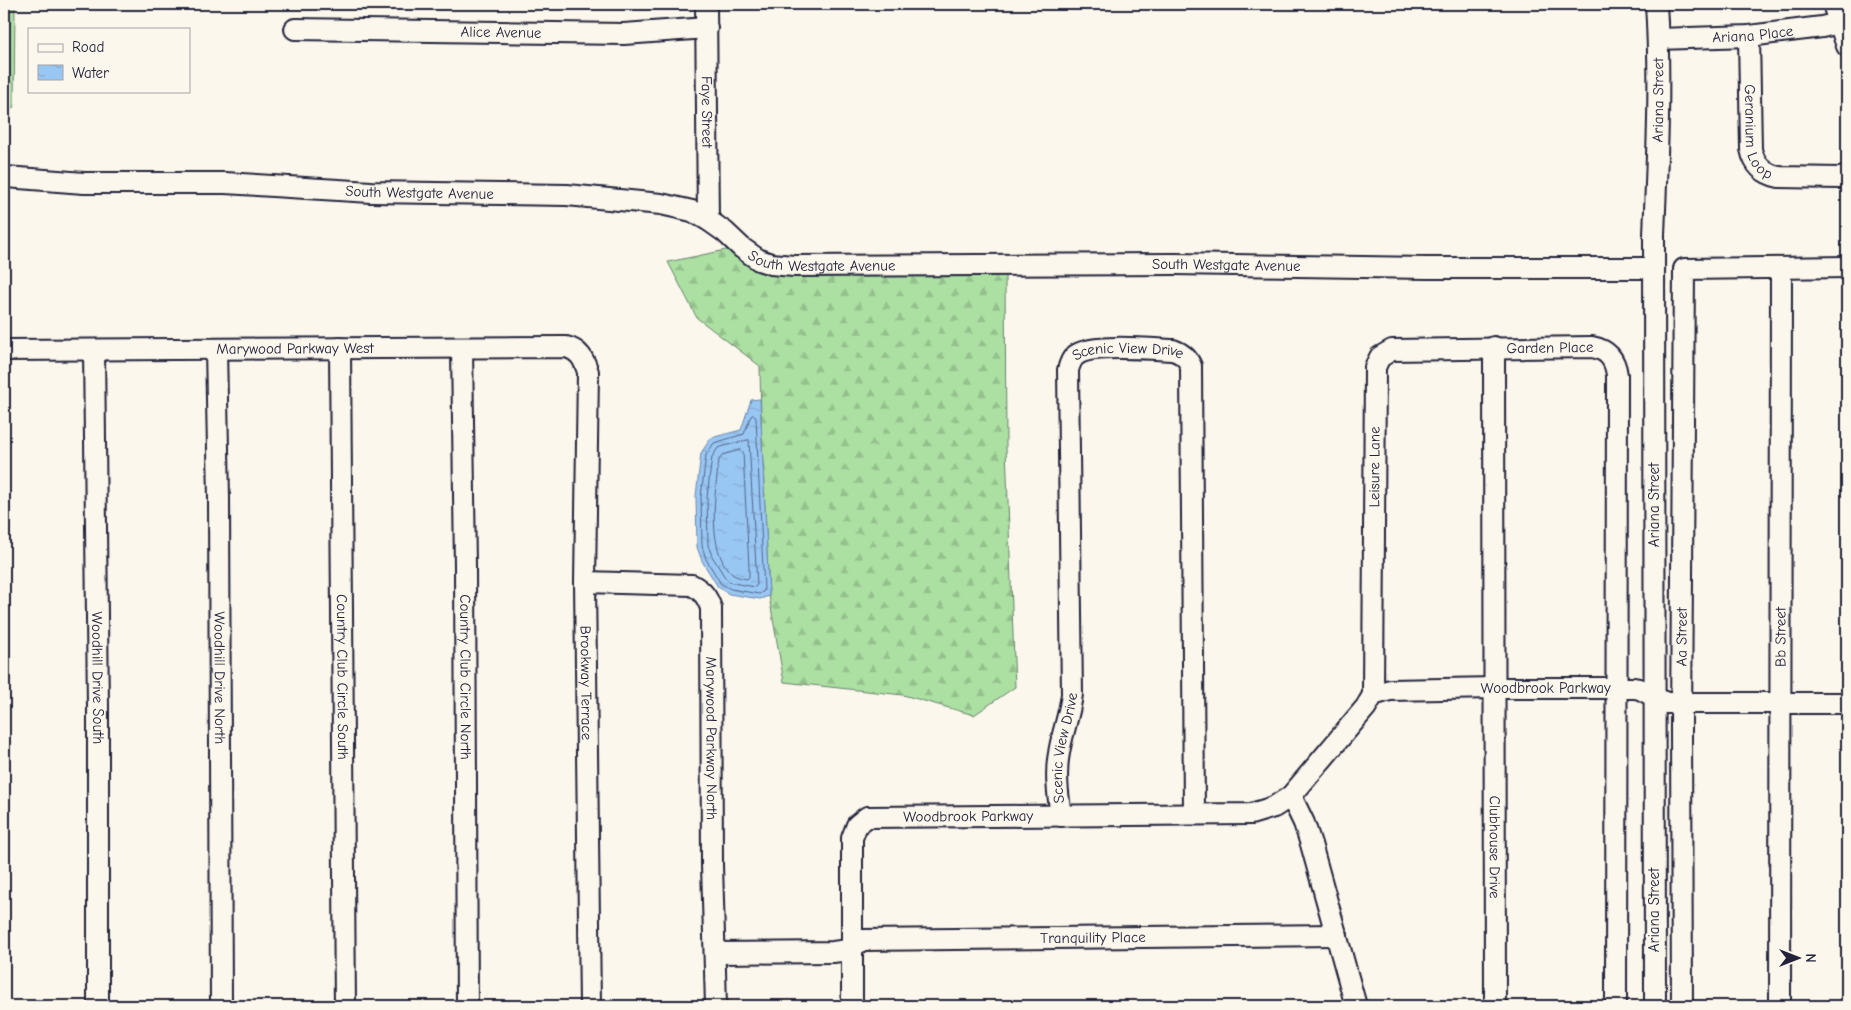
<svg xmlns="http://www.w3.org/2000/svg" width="1851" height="1010" font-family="'Comic Neue',sans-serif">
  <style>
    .forest { fill: url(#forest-firs); stroke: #67816e }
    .water { fill: url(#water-ripples); stroke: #6985aa }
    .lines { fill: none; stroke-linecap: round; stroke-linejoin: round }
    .shore { stroke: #526485; stroke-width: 1 }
    .minor-casing { stroke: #22223b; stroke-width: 24 }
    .minor { stroke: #fbf7ec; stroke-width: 20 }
    .labels { text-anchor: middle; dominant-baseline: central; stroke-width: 5; stroke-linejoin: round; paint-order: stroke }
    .street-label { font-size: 15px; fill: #22223b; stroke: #fbf7ec }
  </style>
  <defs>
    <pattern id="forest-firs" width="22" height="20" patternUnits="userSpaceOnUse" patternTransform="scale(1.25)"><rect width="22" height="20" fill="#ace0a2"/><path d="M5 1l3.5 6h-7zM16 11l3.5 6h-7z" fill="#94c08c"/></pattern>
    <pattern id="water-ripples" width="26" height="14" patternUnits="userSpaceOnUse" patternTransform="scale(1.25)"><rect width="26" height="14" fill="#99c7f4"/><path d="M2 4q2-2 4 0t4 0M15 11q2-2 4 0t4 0" fill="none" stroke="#84abd2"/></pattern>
  </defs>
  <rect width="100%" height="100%" fill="#fbf7ec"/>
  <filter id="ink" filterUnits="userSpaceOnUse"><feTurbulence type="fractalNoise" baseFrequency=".02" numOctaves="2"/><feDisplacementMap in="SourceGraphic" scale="10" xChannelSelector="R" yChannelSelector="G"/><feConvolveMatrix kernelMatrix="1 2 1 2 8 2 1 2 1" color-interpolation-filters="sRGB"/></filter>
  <g filter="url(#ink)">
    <g class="forest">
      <path d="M 4,4 L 15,4 L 14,107 L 4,111 Z"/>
      <path d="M 731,249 L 735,253 L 1005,273 L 1006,448 L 1015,687 L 974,715 L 903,695 L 784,682 L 769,596 L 761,422 L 760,366 L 697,318 L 668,262 Z"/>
    </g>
    <path class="water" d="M 760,399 L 769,596 L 760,599 L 729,594 L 718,587 L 702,561 L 697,547 L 696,496 L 701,453 L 711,438 L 741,430 L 751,400 Z"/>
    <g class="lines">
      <g class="shore">
        <path d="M 754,415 L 756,418 L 764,591 L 759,594 L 731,589 L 721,584 L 706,559 L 702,546 L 701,497 L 706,455 L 714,443 L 744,434 L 751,416 Z"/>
        <path d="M 749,440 L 757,585 L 755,587 L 733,583 L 726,579 L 712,556 L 708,545 L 707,497 L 712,457 L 718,448 Z"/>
        <path d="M 741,450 L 743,452 L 749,568 L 749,577 L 747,579 C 742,578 736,577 732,574 C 706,550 715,492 719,460 L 723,455 Z"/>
      </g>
      <defs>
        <g id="minor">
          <path id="s1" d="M 706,4 L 708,220"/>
          <path d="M 1833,4 L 1847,46"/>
          <path id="s2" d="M 295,29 L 624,34 L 707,28"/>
          <path id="s3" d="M 1749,36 L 1751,149 C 1754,165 1764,174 1779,177 L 1840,178 L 1847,176"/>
          <path id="s4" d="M 1658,39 L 1749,36 L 1822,27 L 1847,21"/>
          <path id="s5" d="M 6,177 L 84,183 L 225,183 L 371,192 L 567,195 L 661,204 L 692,211 L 708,220 L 725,232 L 742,248 L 759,260 L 771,264 L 794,266 L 1175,264 L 1427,268 L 1654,268"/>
          <path id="s6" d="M 1494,347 L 1495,1006"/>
          <path id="s7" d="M 340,348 L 345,1006"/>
          <path id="s8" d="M 462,348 L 465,566 L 467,1006"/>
          <path id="s9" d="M 216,349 L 219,499 L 221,1006"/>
          <path id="s10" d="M 4,350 L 566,347 C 579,350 584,359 588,372 L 585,582 L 590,1006"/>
          <path id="s11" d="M 94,350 L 98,706 L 98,1006"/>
          <path id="s12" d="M 585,582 L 692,585 C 703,591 707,597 711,608 L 712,865 L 716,1006"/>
          <path id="s13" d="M 1373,695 L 1375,367 L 1380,357 L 1392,350 L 1592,347 C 1608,350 1615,359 1617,375 L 1616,1006"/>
          <path d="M 1291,796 L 1304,823 L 1311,844 L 1356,1006"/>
          <path id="s14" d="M 1061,816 C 1058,795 1055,774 1059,753 C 1062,733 1070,714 1072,694 L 1068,370 C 1070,363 1072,357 1078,354 C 1093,344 1152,349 1173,350 C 1182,353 1187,357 1191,366 L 1194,813"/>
          <path id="s15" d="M 715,953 L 833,952 L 848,950 L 852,947 L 852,838 L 857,825 L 867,817 L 1251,814 L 1274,807 L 1291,796 L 1366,707 L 1373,695 L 1390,690 L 1495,688 L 1634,688 L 1640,689 L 1666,703 L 1847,703"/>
          <path id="s16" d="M 852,1006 L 852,947 L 863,940 L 1337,935"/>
          <path id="s17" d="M 1655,1006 L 1654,235 C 1657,158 1661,81 1656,4"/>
          <path id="s18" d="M 1682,1006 L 1681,728 L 1684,269 L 1847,267"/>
          <path id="s19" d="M 1780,1006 L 1781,268"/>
        </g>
      </defs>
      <use href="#minor" class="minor-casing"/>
      <use href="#minor" class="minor"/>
    </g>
  </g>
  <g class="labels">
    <g class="street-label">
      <text stroke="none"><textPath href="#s2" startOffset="206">Alice Avenue</textPath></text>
      <text stroke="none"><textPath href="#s4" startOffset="95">Ariana Place</textPath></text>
      <text stroke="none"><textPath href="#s17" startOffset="906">Ariana Street</textPath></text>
      <text stroke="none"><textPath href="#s1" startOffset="108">Faye Street</textPath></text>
      <text stroke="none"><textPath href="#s3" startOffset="98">Geranium Loop</textPath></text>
      <text stroke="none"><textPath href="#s5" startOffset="414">South Westgate Avenue</textPath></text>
      <text stroke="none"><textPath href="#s5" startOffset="834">South Westgate Avenue</textPath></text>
      <text stroke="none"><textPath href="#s5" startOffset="1239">South Westgate Avenue</textPath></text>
      <text stroke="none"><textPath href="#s13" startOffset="511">Garden Place</textPath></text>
      <text stroke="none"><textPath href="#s10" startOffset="291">Marywood Parkway West</textPath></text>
      <text stroke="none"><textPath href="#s14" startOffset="518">Scenic View Drive</textPath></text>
      <text stroke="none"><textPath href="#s13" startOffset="228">Leisure Lane</textPath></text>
      <text transform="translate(1654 505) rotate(-90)">Ariana Street</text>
      <text stroke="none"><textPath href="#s19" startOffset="369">Bb Street</textPath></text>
      <text stroke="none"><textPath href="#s18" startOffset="369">Aa Street</textPath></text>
      <text stroke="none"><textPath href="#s7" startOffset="329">Country Club Circle South</textPath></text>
      <text stroke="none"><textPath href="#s8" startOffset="329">Country Club Circle North</textPath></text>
      <text stroke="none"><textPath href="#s11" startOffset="328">Woodhill Drive South</textPath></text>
      <text stroke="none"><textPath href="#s9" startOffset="329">Woodhill Drive North</textPath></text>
      <text stroke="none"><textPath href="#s10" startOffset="908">Brookway Terrace</textPath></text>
      <text stroke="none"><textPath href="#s15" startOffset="1006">Woodbrook Parkway</textPath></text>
      <text stroke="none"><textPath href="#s12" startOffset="268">Marywood Parkway North</textPath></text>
      <text stroke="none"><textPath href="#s14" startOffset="69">Scenic View Drive</textPath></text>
      <text stroke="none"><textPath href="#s15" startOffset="375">Woodbrook Parkway</textPath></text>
      <text stroke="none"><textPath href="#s6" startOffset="500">Clubhouse Drive</textPath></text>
      <text transform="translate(1654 910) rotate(-90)">Ariana Street</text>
      <text stroke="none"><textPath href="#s16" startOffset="302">Tranquility Place</textPath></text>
    </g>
  </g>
  <rect width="1851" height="1010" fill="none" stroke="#fbf7ec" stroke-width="20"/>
  <rect x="10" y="10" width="1831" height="990" fill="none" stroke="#22223b" stroke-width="2" filter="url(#ink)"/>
  <rect x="28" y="28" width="162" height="65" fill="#fbf7ec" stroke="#a4a2a5"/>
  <rect x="38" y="44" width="25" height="8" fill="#fbf7ec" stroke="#a4a2a5"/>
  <text x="72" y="52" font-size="15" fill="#22223b">Road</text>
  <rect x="38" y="65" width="25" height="15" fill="url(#water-ripples)" stroke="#a4a2a5"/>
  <text x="72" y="78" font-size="15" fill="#22223b">Water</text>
  <g transform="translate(1798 958) rotate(90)" stroke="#fbf7ec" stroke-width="4" paint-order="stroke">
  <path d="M0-4L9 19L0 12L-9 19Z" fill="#22223b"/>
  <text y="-8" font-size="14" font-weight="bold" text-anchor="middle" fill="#22223b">N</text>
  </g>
</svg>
